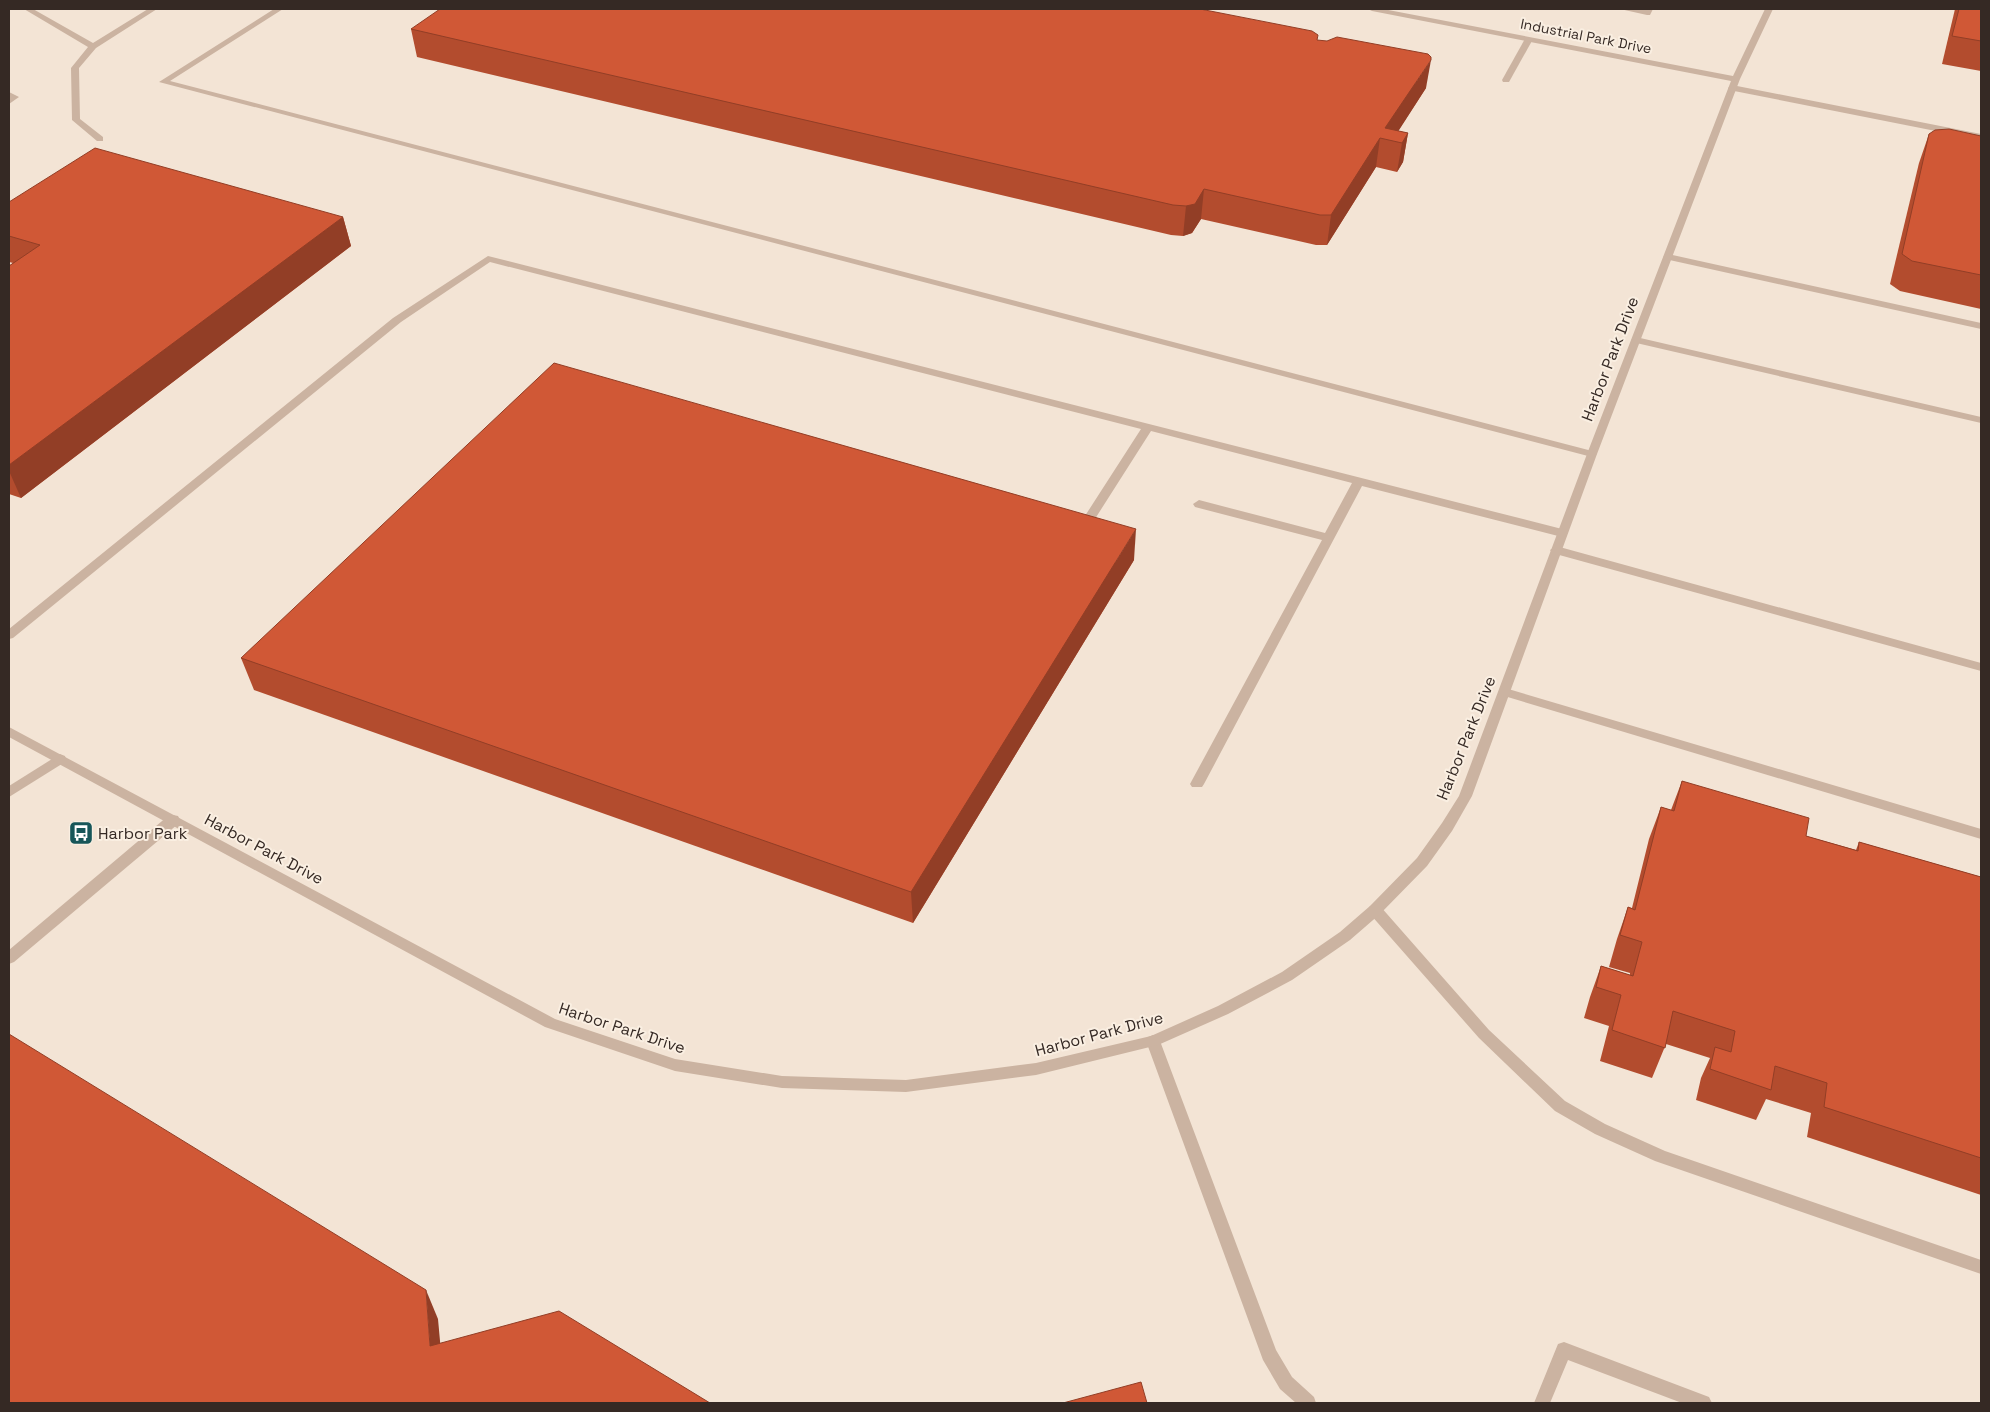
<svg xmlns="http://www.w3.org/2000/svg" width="1990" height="1412" font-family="'Space Grotesk',sans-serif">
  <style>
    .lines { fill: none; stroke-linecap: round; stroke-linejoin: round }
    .lane { fill: #cbb3a1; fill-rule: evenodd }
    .street { fill: #cbb3a1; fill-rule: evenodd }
    .wall { fill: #b34c2e }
    .shaded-wall { fill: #923e26 }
    .building { fill: #d05836; stroke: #923e26 }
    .labels { text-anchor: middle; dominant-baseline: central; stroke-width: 4; stroke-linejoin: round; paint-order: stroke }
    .far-street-label { font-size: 14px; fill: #352924; stroke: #faefe2 }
    .street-label { font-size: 16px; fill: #352924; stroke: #faefe2 }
    .poi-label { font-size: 16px; fill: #352924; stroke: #faefe2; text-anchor: start }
  </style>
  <rect width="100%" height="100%" fill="#f3e4d5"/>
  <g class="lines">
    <g class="lane">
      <path d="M 24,9 L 33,9 L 93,43 L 148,9 L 157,9 L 96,48 L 79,68 L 80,119 L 103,137 L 103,141 L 97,141 L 72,120 L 71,68 L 88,47 Z"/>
      <path d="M 274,9 L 283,9 L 170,81 L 1596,452 L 1597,454 L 1592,457 L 1588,456 L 159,82 Z"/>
      <path d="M 1620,9 L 1653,9 L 1650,15 L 1647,15 Z"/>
      <path d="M 1526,37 L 1533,39 L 1509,82 L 1503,82 L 1502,80 Z"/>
      <path d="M 1732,85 L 1981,134 L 1981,140 L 1729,90 L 1728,88 Z"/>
      <path d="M 9,92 L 19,97 L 9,104 Z"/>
      <path d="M 1668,254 L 1981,323 L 1981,329 L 1665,259 L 1663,257 Z"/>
      <path d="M 488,256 L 1562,529 L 1568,533 L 1562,537 L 1362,486 L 1204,784 L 1202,787 L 1192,787 L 1190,784 L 1322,540 L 1195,507 L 1193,504 L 1199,500 L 1325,533 L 1352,483 L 1151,431 L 1093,522 L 1089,523 L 1083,519 L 1141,429 L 490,262 L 401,322 L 13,638 L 9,639 L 9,629 L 393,318 Z"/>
      <path d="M 1636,337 L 1981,417 L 1981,423 L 1632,342 L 1631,340 Z"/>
      <path d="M 1556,546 L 1981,663 L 1981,671 L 1552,553 L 1550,550 Z"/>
      <path d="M 1505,688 L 1981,829 L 1981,839 L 1501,695 L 1499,692 Z"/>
      <path d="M 60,754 L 65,756 L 66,759 L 65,762 L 9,797 L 9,786 Z"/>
      <path d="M 173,815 L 178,816 L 180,820 L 178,824 L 14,962 L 9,964 L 9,950 L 168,816 Z"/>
      <path d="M 1375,905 L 1380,906 L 1489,1030 L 1565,1101 L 1605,1124 L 1665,1151 L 1981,1260 L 1981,1274 L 1655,1161 L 1595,1134 L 1555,1111 L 1479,1038 L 1370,914 L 1368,910 L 1370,906 Z"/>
      <path d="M 1153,1035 L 1158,1037 L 1160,1041 L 1276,1350 L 1292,1377 L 1314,1397 L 1316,1403 L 1296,1403 L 1280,1389 L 1263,1360 L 1146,1041 L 1148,1037 Z"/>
      <path d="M 1564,1342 L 1709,1397 L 1712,1403 L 1682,1403 L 1568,1360 L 1550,1403 L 1534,1403 L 1558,1344 Z"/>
    </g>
    <path class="street" d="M 1368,9 L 1383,9 L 1733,76 L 1765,9 L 1773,9 L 1740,79 L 1597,454 L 1472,796 L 1452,831 L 1427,866 L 1380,914 L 1350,940 L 1292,980 L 1228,1014 L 1158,1045 L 1036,1075 L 906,1092 L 782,1088 L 675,1071 L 545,1027 L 9,737 L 9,727 L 555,1019 L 675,1059 L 782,1076 L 906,1080 L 1036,1063 L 1151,1036 L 1218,1006 L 1282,972 L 1340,932 L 1370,906 L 1417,858 L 1442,823 L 1459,796 L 1587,454 L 1731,81 L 1372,11 Z"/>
  </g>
  <g class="wall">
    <path d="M 1955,9 L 1981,9 L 1981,71 L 1942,64 Z"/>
    <path d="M 411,29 L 1317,40 L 1426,88 L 1398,131 L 1408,133 L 1403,162 L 1397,172 L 1376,167 L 1327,245 L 1316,245 L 1201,219 L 1192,233 L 1183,236 L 1171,235 L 417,57 Z"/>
    <path d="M 1929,134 L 1981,136 L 1981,309 L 1900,291 L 1890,284 L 1919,163 Z"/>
    <path d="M 9,202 L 343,217 L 351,246 L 21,498 L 9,494 L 9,266 L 13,263 L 9,262 Z"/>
    <path d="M 1134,560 L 913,923 L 254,690 L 241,658 Z"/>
    <path d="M 1682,781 L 1806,836 L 1856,850 L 1859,842 L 1981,877 L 1981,1195 L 1807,1137 L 1811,1113 L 1766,1099 L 1756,1120 L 1696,1100 L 1701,1078 L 1710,1058 L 1666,1044 L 1652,1078 L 1600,1061 L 1609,1026 L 1584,1018 L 1590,997 L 1601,966 L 1630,975 L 1630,973 L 1609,967 L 1617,939 L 1628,907 L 1632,908 L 1649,839 L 1661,807 L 1671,810 Z"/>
  </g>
  <g class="shaded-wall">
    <path d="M 1431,60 L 1426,88 L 1392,141 L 1385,128 Z"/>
    <path d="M 1408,133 L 1403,162 L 1397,172 L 1402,143 Z"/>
    <path d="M 1380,138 L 1376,167 L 1327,245 L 1331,215 Z"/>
    <path d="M 1204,189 L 1201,219 L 1192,233 L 1183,236 L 1186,206 Z"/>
    <path d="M 343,217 L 351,246 L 21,498 L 9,471 L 9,465 Z"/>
    <path d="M 1136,529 L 1134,560 L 913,923 L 911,892 Z"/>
    <path d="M 426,1290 L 438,1319 L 443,1374 L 430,1346 Z"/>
  </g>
  <g class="building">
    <path d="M 440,9 L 1200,9 L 1312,31 L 1318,35 L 1317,40 L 1327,41 L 1337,37 L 1428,54 L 1431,57 L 1431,60 L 1385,128 L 1408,133 L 1402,143 L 1380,138 L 1331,215 L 1320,215 L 1204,189 L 1195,204 L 1186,206 L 1173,205 L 411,29 Z"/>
    <path d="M 1959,9 L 1981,9 L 1981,41 L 1952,36 Z"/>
    <path d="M 1949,129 L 1981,136 L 1981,275 L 1912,261 L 1902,254 L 1929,134 L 1935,130 Z"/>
    <path d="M 95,148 L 343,217 L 9,465 L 9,266 L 40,245 L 9,236 L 9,202 Z"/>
    <path d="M 554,363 L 1136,529 L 911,892 L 241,658 Z"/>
    <path d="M 1682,781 L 1809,818 L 1806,836 L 1858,851 L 1859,842 L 1981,877 L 1981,1158 L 1824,1107 L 1827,1083 L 1775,1066 L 1771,1090 L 1710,1069 L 1715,1047 L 1731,1052 L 1735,1031 L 1673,1011 L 1665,1048 L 1612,1030 L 1621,995 L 1596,987 L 1601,966 L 1633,976 L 1642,942 L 1620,935 L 1628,907 L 1635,910 L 1661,807 L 1674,811 Z"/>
    <path d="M 9,1034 L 426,1290 L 430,1346 L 559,1311 L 710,1403 L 9,1403 Z"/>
    <path d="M 1141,1382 L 1147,1403 L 1063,1403 Z"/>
  </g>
  <defs>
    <symbol id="bus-square" viewBox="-11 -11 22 22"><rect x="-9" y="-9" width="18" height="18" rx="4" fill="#175659" stroke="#faefe2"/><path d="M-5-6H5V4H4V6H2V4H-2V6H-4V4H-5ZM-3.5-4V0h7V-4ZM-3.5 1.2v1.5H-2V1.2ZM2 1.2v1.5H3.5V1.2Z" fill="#fff"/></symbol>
  </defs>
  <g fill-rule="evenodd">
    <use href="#bus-square" x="67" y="819" width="28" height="28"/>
  </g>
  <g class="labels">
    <g class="far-street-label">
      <text transform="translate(1586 36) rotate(11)">Industrial Park Drive</text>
    </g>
    <g class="street-label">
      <text transform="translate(1610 359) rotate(-69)">Harbor Park Drive</text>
      <text transform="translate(1466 738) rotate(-68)">Harbor Park Drive</text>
      <text transform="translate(264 849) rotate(28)">Harbor Park Drive</text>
      <text transform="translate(622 1028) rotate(18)">Harbor Park Drive</text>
      <text transform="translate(1099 1034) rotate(-15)">Harbor Park Drive</text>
    </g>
    <g class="poi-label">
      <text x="98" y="833">Harbor Park</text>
    </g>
  </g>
  <rect width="1990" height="1412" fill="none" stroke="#352924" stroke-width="20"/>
</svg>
